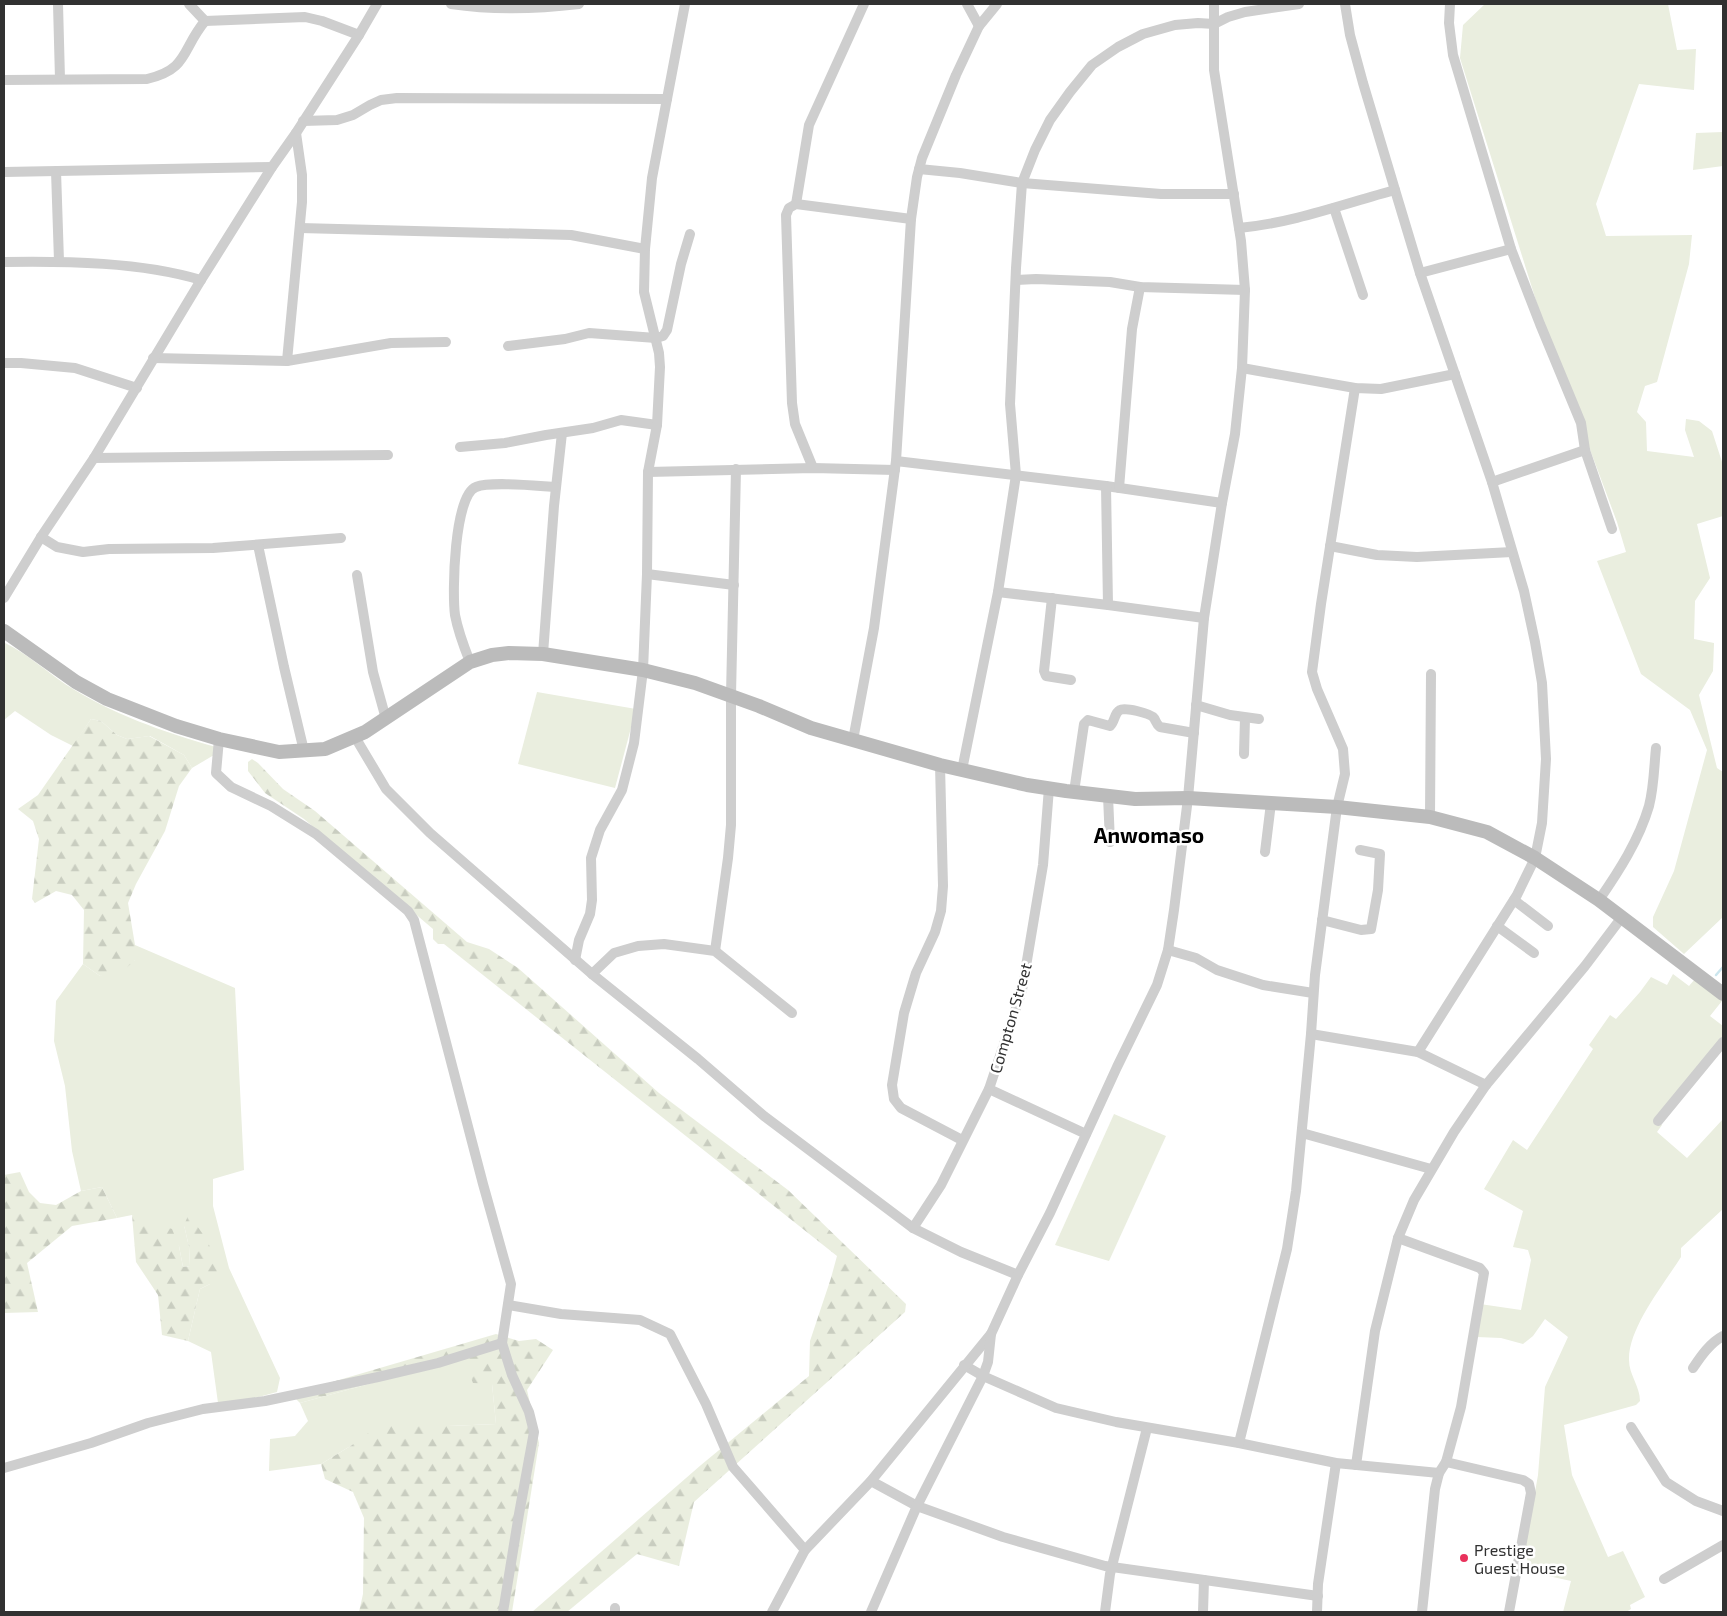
<svg xmlns="http://www.w3.org/2000/svg" width="1727" height="1616" font-family="'Exo 2',sans-serif">
  <style>
    .grass { fill: #eaeedf }
    .forest { fill: url(#forest-firs) }
    .lines { fill: none; stroke-linecap: round; stroke-linejoin: round }
    .stream { stroke: #cce6ee; stroke-width: 2.5 }
    .street { stroke: #cecece; stroke-width: 10 }
    .secondary { stroke: #bbb; stroke-width: 14 }
    .poi-dot { fill: #e9325c; stroke: #fff; stroke-width: 2 }
    .labels { text-anchor: middle; dominant-baseline: central; stroke-width: 5; stroke-linejoin: round; paint-order: stroke }
    .street-label { font-size: 16px; fill: #313131; stroke: #fff }
    .poi-label { font-size: 16px; fill: #313131; stroke: #fff; text-anchor: start }
    .district-label { font-size: 21px; font-weight: bold; fill: #000; stroke: #fff }
  </style>
  <defs>
    <pattern id="forest-firs" width="22" height="20" patternUnits="userSpaceOnUse" patternTransform="scale(1.25)"><rect width="22" height="20" fill="#eaeedf"/><path d="M5 1l3.5 6h-7zM16 11l3.5 6h-7z" fill="#c9cdc0"/></pattern>
  </defs>
  <rect width="100%" height="100%" fill="#fff"/>
  <g class="grass">
    <path d="M 1485,4 L 1668,4 L 1677,50 L 1696,49 L 1694,90 L 1639,84 L 1596,204 L 1606,236 L 1692,235 L 1689,264 L 1657,382 L 1645,386 L 1637,412 L 1646,422 L 1647,451 L 1694,457 L 1685,430 L 1686,419 L 1699,421 L 1712,431 L 1723,465 L 1723,516 L 1697,524 L 1710,578 L 1695,601 L 1694,639 L 1714,643 L 1713,671 L 1699,695 L 1717,768 L 1723,772 L 1723,917 L 1684,954 L 1653,927 L 1653,917 L 1674,871 L 1707,750 L 1690,710 L 1641,674 L 1597,561 L 1626,552 L 1617,522 L 1544,326 L 1460,58 L 1463,25 Z"/>
    <path d="M 1723,132 L 1723,166 L 1693,170 L 1696,133 Z"/>
    <path d="M 5,643 C 27,654 45,670 65,684 C 112,714 163,732 216,747 L 214,755 L 192,768 L 184,755 L 150,736 L 127,739 L 117,735 L 101,721 L 91,719 L 73,746 L 51,735 L 15,711 L 4,720 L 4,645 Z"/>
    <path d="M 537,692 L 636,709 L 615,788 L 518,764 Z"/>
    <path d="M 135,945 L 235,988 L 244,1170 L 213,1179 L 213,1206 L 229,1268 L 280,1378 L 277,1392 L 244,1401 L 218,1403 L 211,1352 L 188,1341 L 200,1289 L 210,1284 L 184,1225 L 189,1247 L 190,1266 L 183,1267 L 179,1246 L 132,1215 L 117,1218 L 102,1187 L 81,1191 L 72,1151 L 65,1086 L 54,1041 L 56,1001 L 83,964 L 100,976 L 135,960 Z"/>
    <path d="M 1673,974 L 1689,986 L 1695,979 L 1722,1001 L 1710,1016 L 1723,1026 L 1723,1038 L 1655,1119 L 1662,1125 L 1657,1132 L 1687,1158 L 1723,1119 L 1723,1209 L 1681,1248 L 1681,1257 C 1664,1284 1628,1328 1629,1360 C 1629,1375 1640,1386 1640,1401 L 1636,1405 L 1564,1425 L 1572,1475 L 1608,1557 L 1623,1551 L 1645,1597 L 1630,1605 L 1631,1609 L 1626,1612 L 1563,1612 L 1571,1581 L 1535,1573 L 1528,1564 L 1525,1549 L 1538,1475 L 1545,1387 L 1568,1337 L 1545,1319 L 1533,1336 L 1523,1344 L 1501,1338 L 1477,1337 L 1480,1304 L 1521,1310 L 1531,1260 L 1528,1250 L 1513,1247 L 1523,1211 L 1484,1189 L 1513,1140 L 1527,1150 L 1593,1049 L 1589,1045 L 1610,1015 L 1616,1019 L 1640,992 L 1651,977 L 1667,985 Z"/>
    <path d="M 1114,1114 L 1166,1136 L 1109,1261 L 1055,1245 Z"/>
    <path d="M 463,1358 L 492,1384 L 496,1424 L 448,1426 L 352,1445 L 321,1464 L 269,1471 L 270,1439 L 295,1436 L 308,1421 L 300,1403 Z"/>
  </g>
  <g class="forest">
    <path d="M 91,719 L 101,721 L 117,735 L 127,739 L 149,736 L 184,755 L 192,768 L 179,786 L 165,831 L 136,884 L 128,903 L 135,945 L 135,960 L 121,973 L 100,976 L 83,964 L 84,910 L 72,895 L 56,891 L 35,903 L 32,899 L 39,839 L 33,821 L 18,809 L 38,795 Z"/>
    <path d="M 252,759 L 258,763 L 283,789 L 315,811 L 467,942 L 489,949 L 518,968 L 659,1093 L 788,1190 L 906,1304 L 905,1312 L 694,1502 L 679,1566 L 637,1554 L 567,1612 L 532,1612 L 701,1465 L 809,1376 L 810,1341 L 831,1278 L 837,1256 L 444,944 L 438,944 L 433,939 L 433,929 L 304,819 L 265,793 L 248,771 L 248,762 Z"/>
    <path d="M 20,1172 L 29,1192 L 40,1203 L 56,1205 L 81,1191 L 102,1187 L 117,1218 L 72,1226 L 27,1263 L 38,1312 L 4,1313 L 4,1175 Z"/>
    <path d="M 132,1215 L 172,1229 L 179,1246 L 183,1267 L 190,1266 L 189,1247 L 184,1225 L 188,1216 C 204,1232 215,1251 218,1274 L 210,1284 L 200,1289 L 188,1341 L 162,1335 L 158,1295 L 136,1262 Z"/>
    <path d="M 496,1334 L 519,1341 L 536,1339 L 553,1350 L 527,1390 L 539,1443 L 512,1612 L 359,1612 L 363,1594 L 364,1518 L 353,1492 L 325,1479 L 321,1464 L 352,1445 L 382,1423 L 448,1426 L 496,1424 L 492,1384 L 473,1383 L 463,1358 L 300,1403 L 296,1399 L 298,1392 Z"/>
  </g>
  <g class="lines">
    <path class="stream" d="M 1716,975 L 1723,967"/>
    <g class="street">
      <path d="M 58,4 L 60,79"/>
      <path d="M 189,4 L 205,21 L 305,17 L 322,21 L 359,35"/>
      <path d="M 451,4 C 492,10 537,9 579,4"/>
      <path d="M 967,4 L 979,26"/>
      <path d="M 1345,4 L 1350,35 L 1363,83 L 1395,190 L 1420,273 L 1492,482 L 1524,591 L 1535,642 L 1542,683 L 1546,759 L 1542,823 L 1535,858 L 1517,895 L 1418,1052"/>
      <path d="M 1450,4 L 1449,23 L 1453,55 L 1511,249 L 1540,324 L 1581,423 L 1585,450 L 1612,529"/>
      <path d="M 4,80 L 147,79 C 189,69 181,50 205,21"/>
      <path d="M 303,121 L 337,120 L 353,115 L 370,105 L 381,100 L 397,98 L 667,99"/>
      <path d="M 919,169 L 960,173 L 1022,183 L 1161,194 L 1234,194"/>
      <path d="M 56,171 L 59,261"/>
      <path d="M 4,172 L 272,167"/>
      <path d="M 796,204 L 809,125 L 864,4"/>
      <path d="M 1334,208 L 1363,295"/>
      <path d="M 300,228 L 571,235 L 645,249"/>
      <path d="M 1239,228 C 1293,223 1343,204 1395,190"/>
      <path d="M 4,262 C 66,261 141,262 201,280"/>
      <path d="M 1420,273 L 1511,249"/>
      <path d="M 1016,280 L 1036,279 L 1110,282 L 1140,287 L 1245,290"/>
      <path d="M 508,346 L 565,339 L 589,333 L 656,338 L 663,336 L 667,330 L 681,264 L 690,234"/>
      <path d="M 153,358 L 287,361 L 391,343 L 446,342"/>
      <path d="M 287,361 L 302,202 L 302,175 L 296,133"/>
      <path d="M 4,363 L 21,363 L 75,368 L 137,388"/>
      <path d="M 1242,368 L 1355,388 L 1381,389 L 1455,374"/>
      <path d="M 460,447 L 505,443 L 546,435 L 593,428 L 621,420 L 657,425"/>
      <path d="M 94,458 L 388,455"/>
      <path d="M 896,461 L 1106,486 L 1222,503"/>
      <path d="M 813,468 L 795,424 L 792,403 L 786,215 L 789,208 L 796,204 L 911,219"/>
      <path d="M 648,472 L 813,468 L 895,470"/>
      <path d="M 1492,482 L 1585,450"/>
      <path d="M 1106,486 L 1108,605"/>
      <path d="M 1119,488 L 1132,329 L 1140,287"/>
      <path d="M 41,537 L 57,547 L 83,552 L 109,549 L 213,548 L 341,538"/>
      <path d="M 258,545 L 284,667 L 304,751"/>
      <path d="M 1330,546 L 1377,555 L 1417,557 L 1512,552"/>
      <path d="M 647,574 L 734,585"/>
      <path d="M 357,575 L 373,672 L 386,719"/>
      <path d="M 998,592 L 1108,605 L 1204,618"/>
      <path d="M 4,598 L 41,537 L 94,458 L 201,280 L 272,167 L 296,133 L 359,35 L 377,4"/>
      <path d="M 1052,598 L 1044,671 L 1046,676 L 1071,680"/>
      <path d="M 543,654 L 554,506 L 562,433"/>
      <path d="M 470,662 C 464,647 458,631 455,615 C 452,593 454,495 476,487 C 491,481 538,486 556,487"/>
      <path d="M 1196,705 L 1230,715 L 1259,719"/>
      <path d="M 355,737 L 386,789 L 430,833 L 592,974 L 698,1059 L 764,1116 L 913,1228 L 961,1252 L 1018,1275"/>
      <path d="M 219,739 L 216,773 L 231,787 L 271,806 L 316,834 L 408,911 L 414,920 L 483,1184 L 511,1284 L 502,1343 L 512,1375 L 529,1412 L 534,1432 L 519,1514 L 503,1612"/>
      <path d="M 853,740 L 874,628 L 896,461 L 911,219 L 917,177 L 922,158 L 956,75 L 979,26 L 997,4"/>
      <path d="M 1244,754 L 1245,718"/>
      <path d="M 940,765 L 943,886 L 941,911 L 935,932 L 916,973 L 904,1013 L 892,1085 L 894,1099 L 901,1108 L 962,1140"/>
      <path d="M 962,770 L 998,592 L 1016,475 L 1010,404 L 1016,268 L 1022,183 L 1035,150 L 1050,120 L 1070,92 L 1092,65 L 1118,47 L 1143,34 L 1175,25 L 1198,23 L 1214,24 L 1228,17 L 1245,12 L 1299,4"/>
      <path d="M 1074,792 L 1084,724 L 1088,720 L 1110,726 C 1115,722 1114,713 1120,710 C 1124,707 1150,713 1154,718 C 1156,721 1156,724 1160,727 L 1194,733"/>
      <path d="M 1108,796 L 1110,842"/>
      <path d="M 1430,817 L 1431,674"/>
      <path d="M 1265,852 L 1271,803"/>
      <path d="M 1514,900 L 1548,926"/>
      <path d="M 1599,900 C 1619,871 1639,840 1649,806 C 1654,787 1654,767 1656,748"/>
      <path d="M 1322,920 L 1361,930 L 1371,929 L 1378,890 L 1380,854 L 1360,850"/>
      <path d="M 1497,926 L 1534,953"/>
      <path d="M 1168,950 L 1196,958 L 1217,970 L 1263,985 L 1313,993"/>
      <path d="M 715,951 L 728,858 L 731,825 L 731,695 L 736,469"/>
      <path d="M 575,960 L 579,940 L 590,914 L 592,900 L 591,858 L 600,830 L 622,790 L 634,743 L 643,670 L 647,574 L 648,472 L 657,425 L 660,367 L 659,353 L 644,292 L 645,249 L 652,178 L 685,4"/>
      <path d="M 592,974 L 614,953 L 638,946 L 664,944 L 715,951 L 792,1013"/>
      <path d="M 1311,1034 L 1418,1052 L 1486,1085"/>
      <path d="M 989,1089 L 1086,1134"/>
      <path d="M 1658,1121 L 1723,1042"/>
      <path d="M 1302,1133 L 1431,1169"/>
      <path d="M 913,1228 L 941,1185 L 989,1089 L 1022,990 L 1043,865 L 1049,788"/>
      <path d="M 1398,1238 L 1480,1268 L 1484,1273 L 1461,1407 L 1446,1462 L 1439,1473 L 1435,1489 L 1422,1612"/>
      <path d="M 508,1305 L 561,1314 L 640,1320 L 670,1334 L 706,1404 L 733,1467 L 805,1550"/>
      <path d="M 964,1365 L 983,1376 L 1056,1408 L 1116,1422 L 1239,1443 L 1336,1463 L 1439,1473"/>
      <path d="M 1693,1368 C 1701,1356 1710,1343 1723,1336"/>
      <path d="M 1631,1427 L 1666,1482 L 1696,1501 L 1723,1511"/>
      <path d="M 1239,1443 L 1287,1249 L 1296,1191 L 1311,1034 L 1315,975 L 1337,807 L 1345,774 L 1343,749 L 1317,689 L 1312,672 L 1321,604 L 1355,388"/>
      <path d="M 1446,1462 L 1523,1480 L 1529,1484 L 1531,1493 L 1509,1612"/>
      <path d="M 1356,1465 L 1375,1331 L 1398,1238 L 1414,1200 L 1454,1132 L 1486,1085 L 1585,966 L 1622,917"/>
      <path d="M 4,1468 L 91,1443 L 148,1423 L 203,1409 L 265,1401 L 378,1377 L 438,1363 L 502,1343"/>
      <path d="M 871,1481 L 917,1506 L 1003,1537 L 1105,1566 L 1318,1596"/>
      <path d="M 1664,1579 L 1723,1545"/>
      <path d="M 615,1612 L 615,1608"/>
      <path d="M 772,1612 L 805,1550 L 871,1481 L 991,1334 L 1018,1275 L 1050,1213 L 1117,1067 L 1157,985 L 1168,950 L 1174,910 L 1188,798 L 1204,618 L 1222,503 L 1235,434 L 1242,368 L 1245,290 L 1241,241 L 1214,70 L 1214,4"/>
      <path d="M 871,1612 L 917,1506 L 983,1376 L 988,1362 L 991,1334"/>
      <path d="M 1105,1612 L 1110,1574 L 1147,1428"/>
      <path d="M 1203,1612 L 1204,1580"/>
      <path d="M 1317,1612 L 1318,1584 L 1336,1463"/>
    </g>
    <path class="secondary" d="M 4,631 L 76,682 L 107,699 L 176,726 L 219,739 L 279,752 L 325,749 L 365,732 L 470,662 L 492,655 L 509,653 L 543,654 L 643,670 L 695,683 L 759,706 L 811,728 L 940,765 L 1027,785 L 1066,791 L 1135,799 L 1188,798 L 1271,803 L 1337,807 L 1430,817 L 1487,832 L 1535,858 L 1599,900 L 1723,994"/>
  </g>
  <circle class="poi-dot" cx="1464" cy="1558" r="5"/>
  <g class="labels">
    <g class="street-label">
      <text transform="translate(1010 1018) rotate(-74)">Compton Street</text>
    </g>
    <g class="poi-label">
      <text x="1474" y="1549">Prestige<tspan x="1474" dy="18">Guest House</tspan></text>
    </g>
    <g class="district-label">
      <text x="1149" y="834">Anwomaso</text>
    </g>
  </g>
  <rect width="1727" height="1616" fill="none" stroke="#313131" stroke-width="10"/>
</svg>
